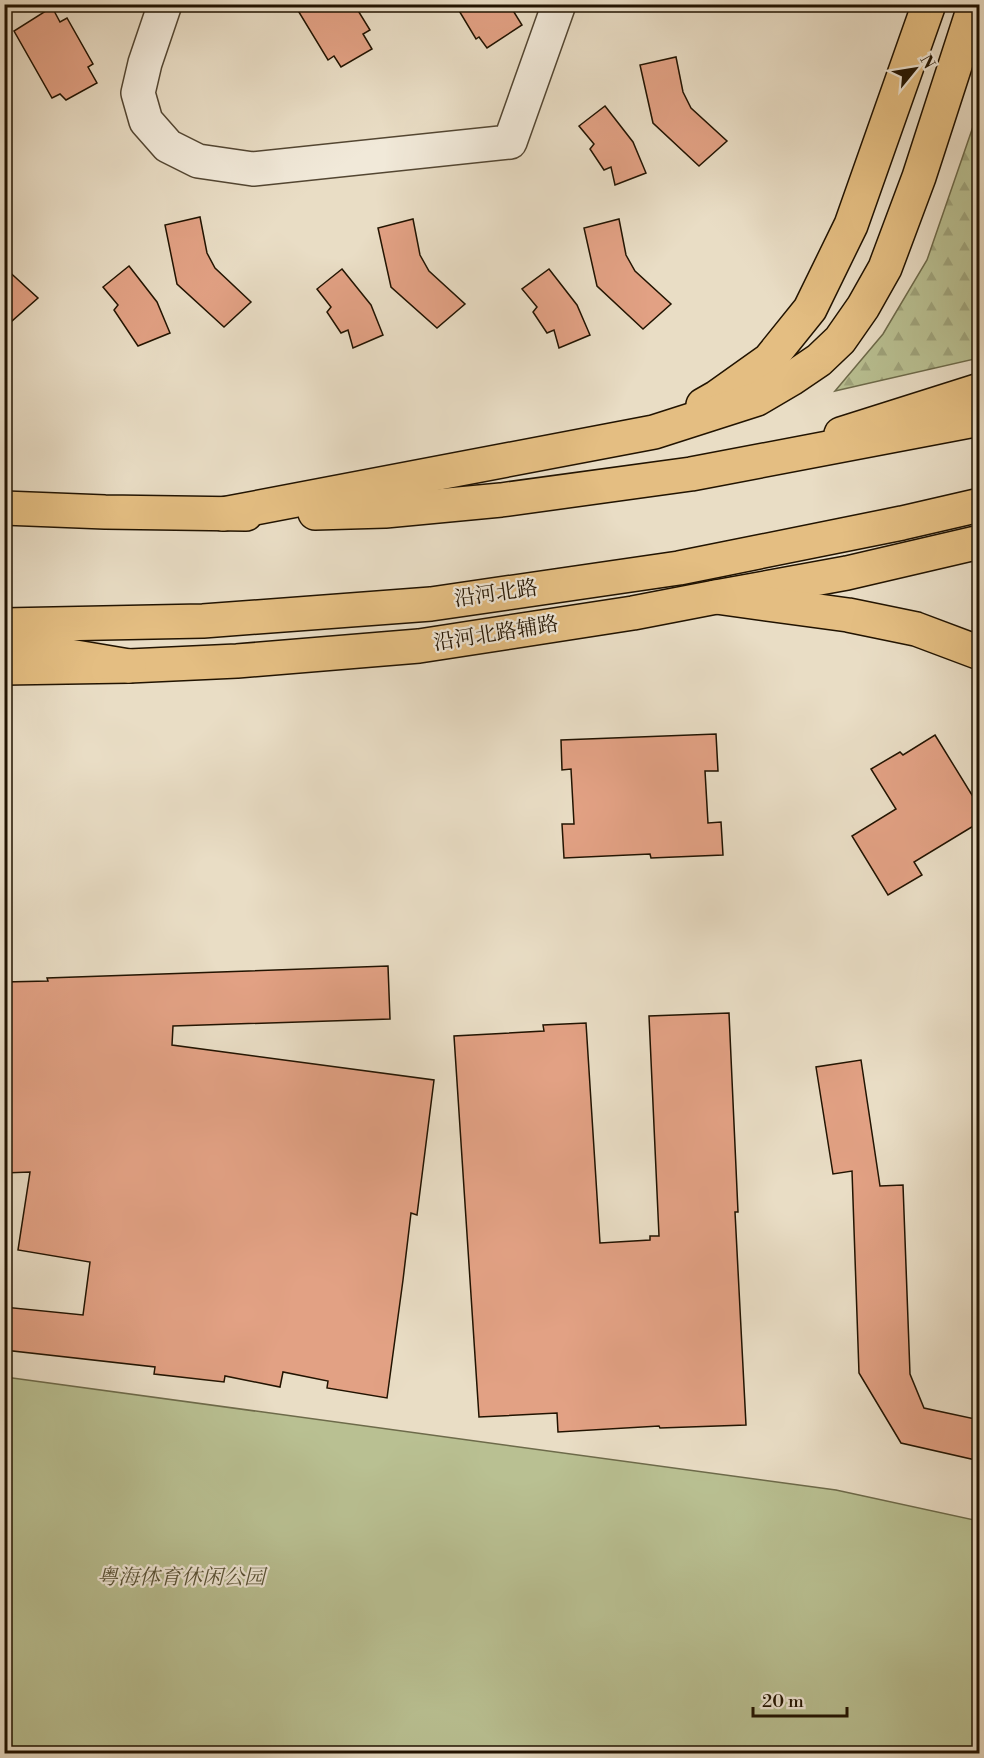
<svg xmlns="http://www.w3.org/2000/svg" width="984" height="1758" font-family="'Libre Bodoni','Noto Serif SC',serif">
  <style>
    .forest { fill: url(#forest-firs); stroke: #6d6a4a; stroke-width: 1.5 }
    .green { fill: #b9c092; stroke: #6d6a4a; stroke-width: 1.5 }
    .building { fill: #e2a184; stroke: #211301; stroke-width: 1.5 }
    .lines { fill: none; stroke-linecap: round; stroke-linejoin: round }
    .street-casing { stroke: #534632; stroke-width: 36 }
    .primary-casing { stroke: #211301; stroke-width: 36 }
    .highway-casing { stroke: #211301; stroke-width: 36 }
    .street { stroke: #f1e9d9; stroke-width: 33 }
    .primary { stroke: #e4be82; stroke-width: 33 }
    .highway { stroke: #e4be82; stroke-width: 33 }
    .labels { text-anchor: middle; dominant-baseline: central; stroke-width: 4.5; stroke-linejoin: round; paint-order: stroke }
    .street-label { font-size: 21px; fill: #211301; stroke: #f1e9d9 }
    .park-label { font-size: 21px; font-style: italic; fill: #565034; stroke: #f1e9d9 }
  </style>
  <defs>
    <pattern id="forest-firs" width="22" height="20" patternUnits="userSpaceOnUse" patternTransform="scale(1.5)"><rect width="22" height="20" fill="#b9c092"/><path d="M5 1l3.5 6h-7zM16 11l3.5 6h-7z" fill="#9fa47c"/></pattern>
  </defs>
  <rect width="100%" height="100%" fill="#e9ddc5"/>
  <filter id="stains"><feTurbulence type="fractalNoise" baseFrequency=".00333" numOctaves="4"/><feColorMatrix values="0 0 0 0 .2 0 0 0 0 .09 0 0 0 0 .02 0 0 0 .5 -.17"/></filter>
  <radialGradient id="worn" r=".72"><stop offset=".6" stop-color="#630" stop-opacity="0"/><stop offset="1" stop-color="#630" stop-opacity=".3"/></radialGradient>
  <path class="forest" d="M 976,118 L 980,126 L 979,358 L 835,391 L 883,334 L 927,260 Z"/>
  <path class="green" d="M 5,1377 L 836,1490 L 979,1521 L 979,1753 L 5,1753 Z"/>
  <g class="building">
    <path d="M 294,4 L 354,4 L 370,30 L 363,34 L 372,49 L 341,67 L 334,56 L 328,60 Z"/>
    <path d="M 455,4 L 509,4 L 522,25 L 487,48 L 479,37 L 476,39 Z"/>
    <path d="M 52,7 L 60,22 L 67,18 L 93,64 L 88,67 L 97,83 L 66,100 L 60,94 L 52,98 L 14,31 Z"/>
    <path d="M 676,57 L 683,92 L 691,108 L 727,141 L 699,166 L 653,123 L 640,65 Z"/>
    <path d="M 605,106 L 633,142 L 646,173 L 615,185 L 611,167 L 604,170 L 590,149 L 594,144 L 579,126 Z"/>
    <path d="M 200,217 L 207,253 L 215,268 L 251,302 L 224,327 L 177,284 L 165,225 Z"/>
    <path d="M 413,219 L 420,255 L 429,271 L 465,304 L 437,328 L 391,287 L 378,228 Z"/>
    <path d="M 619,219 L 626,255 L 635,271 L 671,304 L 643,329 L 597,286 L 584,228 Z"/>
    <path d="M 129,266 L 157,302 L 170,333 L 138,346 L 114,310 L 118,305 L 103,287 Z"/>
    <path d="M 4,267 L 38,298 L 4,328 Z"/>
    <path d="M 342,269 L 371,305 L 383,335 L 353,348 L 348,330 L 341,333 L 327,312 L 331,307 L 317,289 Z"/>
    <path d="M 549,269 L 577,305 L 590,335 L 559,348 L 554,330 L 547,333 L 533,312 L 537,307 L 522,289 Z"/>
    <path d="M 716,734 L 718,771 L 705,771 L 708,823 L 721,822 L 723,855 L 651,858 L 650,854 L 564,858 L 562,824 L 574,824 L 571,769 L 562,770 L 561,740 Z"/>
    <path d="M 935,735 L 980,808 L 980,822 L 914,862 L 922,875 L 888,895 L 852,836 L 896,809 L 871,769 L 900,752 L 903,755 Z"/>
    <path d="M 388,966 L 390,1019 L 173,1026 L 172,1045 L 434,1080 L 417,1215 L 411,1213 L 403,1280 L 387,1398 L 327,1388 L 328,1381 L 283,1372 L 280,1387 L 225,1376 L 224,1382 L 154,1374 L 155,1367 L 4,1350 L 4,1307 L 83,1315 L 90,1262 L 18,1250 L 30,1172 L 4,1173 L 4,982 L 48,981 L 47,978 Z"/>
    <path d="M 729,1013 L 738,1212 L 735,1212 L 746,1425 L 660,1428 L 659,1426 L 558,1432 L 557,1413 L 479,1417 L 454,1036 L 544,1031 L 543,1025 L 586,1023 L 600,1243 L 650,1240 L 650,1236 L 659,1236 L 649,1016 Z"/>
    <path d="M 861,1060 L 880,1186 L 903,1185 L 910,1374 L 924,1408 L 980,1420 L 980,1461 L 901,1443 L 859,1373 L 852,1171 L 833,1174 L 816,1067 Z"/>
  </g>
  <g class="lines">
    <defs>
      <path id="street" d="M 165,4 L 145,63 L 138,93 L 146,121 L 168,146 L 198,161 L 253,169 L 510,142 L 559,4"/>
      <g id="primary">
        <path d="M 841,434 L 980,390"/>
        <path d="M 4,668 L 129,666 L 237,661 L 419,646 L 633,613 L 716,597 L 847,573 L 980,542"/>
      </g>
      <g id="highway">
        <path d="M 703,405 L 717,397 L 769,360 L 810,309 L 851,225 L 929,4"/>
        <path d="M 4,508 L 105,512 L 246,514"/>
        <path d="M 315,513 L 385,511 L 501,500 L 691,474 L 980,419"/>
        <path d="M 223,514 L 654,432 L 757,399 L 791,379 L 819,360 L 840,340 L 863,307 L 885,268 L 919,177 L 975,4"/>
        <path d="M 716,597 L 848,615 L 916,629 L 980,653"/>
        <path d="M 4,625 L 203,621 L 431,604 L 679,568 L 902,523 L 980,505"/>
        <path d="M 4,645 L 129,666"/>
      </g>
    </defs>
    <use href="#street" class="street-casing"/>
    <use href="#primary" class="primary-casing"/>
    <use href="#highway" class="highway-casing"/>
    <use href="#street" class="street"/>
    <use href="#primary" class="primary"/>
    <use href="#highway" class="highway"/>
  </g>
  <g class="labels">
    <g class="street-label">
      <text transform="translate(496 594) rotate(-8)">沿河北路</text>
      <text transform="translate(496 634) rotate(-9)">沿河北路辅路</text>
    </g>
    <g class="park-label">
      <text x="181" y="1578">粤海体育休闲公园</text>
    </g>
  </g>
  <rect width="984" height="1758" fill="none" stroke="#e9ddc5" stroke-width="24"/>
  <rect x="6" y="6" width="972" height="1746" fill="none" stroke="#211301" stroke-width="3"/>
  <rect x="12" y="12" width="960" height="1734" fill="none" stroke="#211301" stroke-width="1.5"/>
  <g transform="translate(915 69) rotate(60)" stroke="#f1e9d9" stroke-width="4.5" paint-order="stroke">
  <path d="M0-4.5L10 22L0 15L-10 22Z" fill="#211301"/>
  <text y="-9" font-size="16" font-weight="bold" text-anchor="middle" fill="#211301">N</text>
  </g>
  <path d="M753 1707v9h94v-9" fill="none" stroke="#211301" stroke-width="3"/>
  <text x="762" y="1707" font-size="18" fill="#211301" stroke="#f1e9d9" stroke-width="4.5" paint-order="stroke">20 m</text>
  <rect width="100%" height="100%" filter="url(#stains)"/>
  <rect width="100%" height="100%" fill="url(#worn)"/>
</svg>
